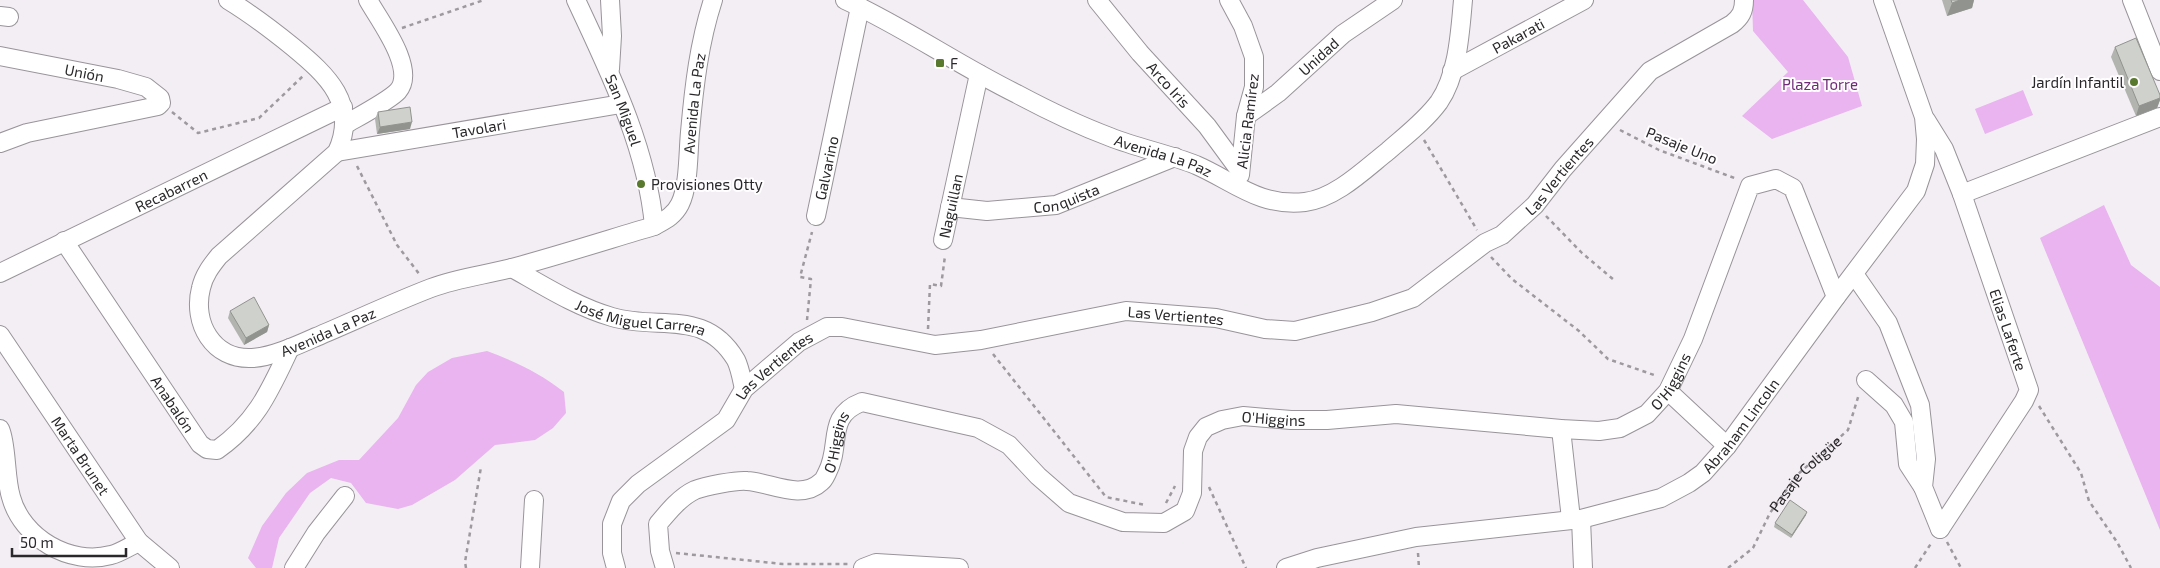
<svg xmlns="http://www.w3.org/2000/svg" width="2160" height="568" font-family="'Exo 2',sans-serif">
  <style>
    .green { fill: #e9b4ef }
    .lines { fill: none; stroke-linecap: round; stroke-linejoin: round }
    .minor-casing { stroke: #989499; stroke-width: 20 }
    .path { stroke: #9d999e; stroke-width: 2.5; stroke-dasharray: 4 4; stroke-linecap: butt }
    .minor { stroke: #fff; stroke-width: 18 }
    .wall { fill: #b2b5af }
    .shaded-wall { fill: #91938f }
    .building { fill: #cfd2cc; stroke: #91938f }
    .poi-dot { fill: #59792f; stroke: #fffdff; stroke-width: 2 }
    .labels { text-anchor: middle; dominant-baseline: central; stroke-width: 4; stroke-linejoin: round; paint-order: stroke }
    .street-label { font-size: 15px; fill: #2a282a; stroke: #fffdff }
    .poi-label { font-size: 15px; fill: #2a282a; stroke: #fffdff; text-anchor: start }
    .park-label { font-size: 15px; fill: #6e2c76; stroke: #fffdff }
  </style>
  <rect width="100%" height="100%" fill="#f3eef4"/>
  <g class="green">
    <path d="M 1752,0 L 1803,0 L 1848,57 L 1862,106 L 1772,139 L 1742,116 L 1788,72 L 1753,31 Z"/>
    <path d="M 2023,90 L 2033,115 L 1985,134 L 1975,109 Z"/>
    <path d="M 2104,205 L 2131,265 L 2160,287 L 2160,530 L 2040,238 Z"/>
    <path d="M 487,351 C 516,362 540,373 564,392 L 566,413 L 553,428 L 535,440 L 495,445 L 455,480 L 412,505 L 398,509 L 366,503 L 351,483 L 331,478 L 310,493 L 279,538 L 272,568 L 256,568 L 248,558 L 262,526 L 286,493 L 307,473 L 339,460 L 359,460 L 398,418 L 416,385 L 428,372 L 452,358 Z"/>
  </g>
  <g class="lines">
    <defs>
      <g id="minor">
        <path id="s2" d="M 228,0 C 251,14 272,30 293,47 C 327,75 359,104 337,152 L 219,256 C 211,266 204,275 201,288 C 192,323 213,360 252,358 C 272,357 298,345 316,337 C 354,321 392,303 431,288 C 458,278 485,275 512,268 C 560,255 607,240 654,226 C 665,220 674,216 680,204 C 689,186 688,153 690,132 C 694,87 699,43 713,0"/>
        <path id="s3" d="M 576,0 C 609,71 647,147 654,226"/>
        <path d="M 610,0 L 612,36 L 610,69"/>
        <path id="s4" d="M 845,0 C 904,27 958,65 1017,94 C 1047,110 1078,125 1110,137 C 1138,148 1168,154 1196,165 C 1235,182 1259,207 1305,202 C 1336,198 1364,170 1388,151 C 1405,136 1425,121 1439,102 C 1458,74 1460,33 1463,0"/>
        <path id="s5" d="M 1097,0 L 1140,53 L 1207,126 L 1240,171"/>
        <path d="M 1229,0 L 1243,26 L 1254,57 L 1254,87 L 1246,116 L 1240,175"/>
        <path d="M 2132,0 L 2160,71"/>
        <path d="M 0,16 L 9,17"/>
        <path id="s6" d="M 0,56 L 118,79 L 146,87 L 160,98 L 161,103 L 158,106 L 27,133 L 0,143"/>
        <path id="s7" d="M 1452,71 L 1584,0"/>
        <path id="s8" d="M 1246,116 L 1278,93 L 1343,34 L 1393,0"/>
        <path id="s9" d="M 1926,120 L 1944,149 L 1962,194 L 2029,390 L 2024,401 L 1940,529"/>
        <path d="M 346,124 C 358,117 390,100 398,91 C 417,69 379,20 368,0"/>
        <path id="s10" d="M 337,152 L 621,104"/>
        <path d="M 1962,194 L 2160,117"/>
        <path id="s11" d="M 950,207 L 987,211 L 1056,205 L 1175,157"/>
        <path id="s12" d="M 816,216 L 860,7"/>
        <path id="s13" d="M 943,240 L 979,74"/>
        <path id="s14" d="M 64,241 L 200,444 L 207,449 L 217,450 C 257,422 270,390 290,348"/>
        <path id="s15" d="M 512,268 C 544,286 577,307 612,317 C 660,331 705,308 736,360 C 740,368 742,380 744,389"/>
        <path id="s16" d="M 0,273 L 343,107"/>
        <path d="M 1854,274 L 1888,323 L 1920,405 L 1926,459 L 1923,487 L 1940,529"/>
        <path id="s17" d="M 0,335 L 139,542 L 170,568"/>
        <path d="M 1866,380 L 1894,405 L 1904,422 L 1908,464 L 1923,487"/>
        <path d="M 1668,391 L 1727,446"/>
        <path d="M 0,429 C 7,444 5,478 11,497 C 22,538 70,566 111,555 C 120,553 130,546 139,542"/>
        <path d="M 1561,429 L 1571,519"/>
        <path d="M 1581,519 L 1583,568"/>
        <path d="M 294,568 L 316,533 L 345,496"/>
        <path d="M 530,568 L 534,500"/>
        <path id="s18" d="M 616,568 L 612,553 L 612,524 L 621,501 L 638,484 L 726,420 L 744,389 L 799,342 L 827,327 L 842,327 L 935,345 L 981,340 L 1126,311 L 1216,318 L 1265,329 L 1295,331 L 1372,312 L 1413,298 L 1485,243 L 1502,235 L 1535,205 L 1563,169 L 1650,71 L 1732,24 C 1741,17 1744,11 1744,0"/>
        <path id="s19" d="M 665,568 L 660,551 L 658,524 C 668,512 680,497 695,490 C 705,486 736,480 747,481 C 770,482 801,501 821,482 C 824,480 826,475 827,473 C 842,445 825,416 862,402 L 978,428 L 1009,445 L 1038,476 L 1069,503 L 1123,522 L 1164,523 L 1185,511 L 1192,493 L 1193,451 L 1198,437 L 1206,427 L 1222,420 L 1243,416 L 1291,420 L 1327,420 L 1396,414 L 1561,429 L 1599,431 L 1620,428 L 1647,414 L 1668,391 L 1693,339 L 1750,186 L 1776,179 L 1793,188 L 1836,297"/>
        <path d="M 863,568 L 876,563 L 959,568"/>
        <path id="s20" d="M 1286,568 L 1317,558 L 1416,537 L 1581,519 L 1661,498 L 1689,483 L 1703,473 L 1727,446 L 1836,297 L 1916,191 L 1925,164 L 1926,139 L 1924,117 L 1883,0"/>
      </g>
    </defs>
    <use href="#minor" class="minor-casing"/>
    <g class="path">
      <path d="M 402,28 L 484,0"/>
      <path d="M 172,112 L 198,133 L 259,118 L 303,76"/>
      <path d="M 1620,130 L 1659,150 L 1737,179"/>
      <path d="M 1424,140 L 1477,230"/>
      <path d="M 357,166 L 397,245 L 420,275"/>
      <path d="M 1546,216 L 1582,253 L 1614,280"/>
      <path d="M 1491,257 L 1512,279 L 1579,331 L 1608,359 L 1657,376"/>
      <path d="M 807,320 L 811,279 L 800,277 L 812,232"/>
      <path d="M 928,329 L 930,284 L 941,286 L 945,256"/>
      <path d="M 993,354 L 1106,497 L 1145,505"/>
      <path d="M 2039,406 L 2081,473 L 2089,501 L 2117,542 L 2131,568"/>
      <path d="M 1209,487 L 1246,568"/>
      <path d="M 1166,503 L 1175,486"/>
      <path d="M 1947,542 L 1961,568"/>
      <path d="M 676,553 L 783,564 L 848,564"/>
      <path d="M 1418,553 L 1419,568"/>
      <path d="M 466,568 L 465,562 L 481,467"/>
      <path id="s1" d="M 1728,568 L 1753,548 L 1770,513 L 1797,475 L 1848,430 L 1859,394"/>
      <path d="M 1915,568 L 1932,542"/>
    </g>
    <use href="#minor" class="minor"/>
  </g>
  <g class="wall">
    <path d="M 1942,0 L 1974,0 L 1972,8 L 1947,16 Z"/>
    <path d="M 2115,47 L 2160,95 L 2160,100 L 2157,108 L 2136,116 L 2111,57 Z"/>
    <path d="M 378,112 L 410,129 L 377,134 L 375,119 Z"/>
    <path d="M 230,311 L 269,325 L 267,332 L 244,345 L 228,318 Z"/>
    <path d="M 1806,515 L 1791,538 L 1774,527 L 1775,523 Z"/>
  </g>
  <g class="shaded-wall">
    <path d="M 1960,0 L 1974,0 L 1972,8 L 1947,16 L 1952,3 Z"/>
    <path d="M 2160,98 L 2160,100 L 2157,108 L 2136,116 L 2139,106 Z"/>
    <path d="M 412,122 L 410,129 L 377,134 L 380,127 Z"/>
    <path d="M 269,325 L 267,332 L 244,345 L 246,338 Z"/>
    <path d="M 1807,512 L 1806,515 L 1791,538 L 1792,535 Z"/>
  </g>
  <g class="building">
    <path d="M 1951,0 L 1960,0 L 1952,3 Z"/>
    <path d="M 2136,38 L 2160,95 L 2160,98 L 2139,106 L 2115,47 Z"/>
    <path d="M 410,107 L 412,122 L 380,127 L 378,112 Z"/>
    <path d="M 254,297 L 269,325 L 246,338 L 230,311 Z"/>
    <path d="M 1790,500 L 1807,512 L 1792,535 L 1775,523 Z"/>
  </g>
  <g class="poi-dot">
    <rect x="935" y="58" width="10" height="10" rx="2.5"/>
    <circle cx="2134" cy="82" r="5"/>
    <circle cx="641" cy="184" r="5"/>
  </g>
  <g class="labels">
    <g class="street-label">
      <text stroke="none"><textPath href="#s7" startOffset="75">Pakarati</textPath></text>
      <text stroke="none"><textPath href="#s8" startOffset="94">Unidad</textPath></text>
      <text stroke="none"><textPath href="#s6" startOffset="86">Unión</textPath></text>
      <text stroke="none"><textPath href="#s5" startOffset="111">Arco Iris</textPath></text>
      <text stroke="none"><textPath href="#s2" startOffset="1062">Avenida La Paz</textPath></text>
      <text stroke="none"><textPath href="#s3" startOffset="120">San Miguel</textPath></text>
      <text transform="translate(1247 121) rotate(-83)">Alicia Ramírez</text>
      <text stroke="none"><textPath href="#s10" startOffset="144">Tavolari</textPath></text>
      <text transform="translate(1682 145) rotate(22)">Pasaje Uno</text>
      <text stroke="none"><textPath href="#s4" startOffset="355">Avenida La Paz</textPath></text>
      <text stroke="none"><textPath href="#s12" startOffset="49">Galvarino</textPath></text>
      <text stroke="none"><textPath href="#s18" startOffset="1131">Las Vertientes</textPath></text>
      <text stroke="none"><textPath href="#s16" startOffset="190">Recabarren</textPath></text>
      <text stroke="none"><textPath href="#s11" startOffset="118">Conquista</textPath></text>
      <text stroke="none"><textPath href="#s13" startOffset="35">Naguillan</textPath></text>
      <text stroke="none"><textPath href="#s15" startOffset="140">José Miguel Carrera</textPath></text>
      <text stroke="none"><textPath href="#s18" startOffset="696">Las Vertientes</textPath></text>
      <text stroke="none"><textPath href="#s9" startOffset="226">Elias Laferte</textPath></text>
      <text stroke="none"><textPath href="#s2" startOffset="582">Avenida La Paz</textPath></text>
      <text stroke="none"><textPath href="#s18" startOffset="276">Las Vertientes</textPath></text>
      <text stroke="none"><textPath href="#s19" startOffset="1258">O'Higgins</textPath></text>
      <text stroke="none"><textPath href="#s14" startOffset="196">Anabalón</textPath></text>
      <text stroke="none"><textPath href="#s19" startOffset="839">O'Higgins</textPath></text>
      <text stroke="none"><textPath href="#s20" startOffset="492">Abraham Lincoln</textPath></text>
      <text stroke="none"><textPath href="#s19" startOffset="269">O'Higgins</textPath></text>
      <text stroke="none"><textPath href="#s17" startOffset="145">Marta Brunet</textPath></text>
      <text stroke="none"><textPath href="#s1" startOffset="124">Pasaje Coligüe</textPath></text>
    </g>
    <g class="poi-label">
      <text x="950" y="63">F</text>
      <text x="2124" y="82" text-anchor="end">Jardín Infantil</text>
      <text x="651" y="184">Provisiones Otty</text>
    </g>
    <g class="park-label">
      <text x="1820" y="84">Plaza Torre</text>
    </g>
  </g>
  <path d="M12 548v8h114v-8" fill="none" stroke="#2a282a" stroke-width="2.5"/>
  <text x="20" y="548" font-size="15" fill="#2a282a" stroke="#fffdff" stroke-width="4" paint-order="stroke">50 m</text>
</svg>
